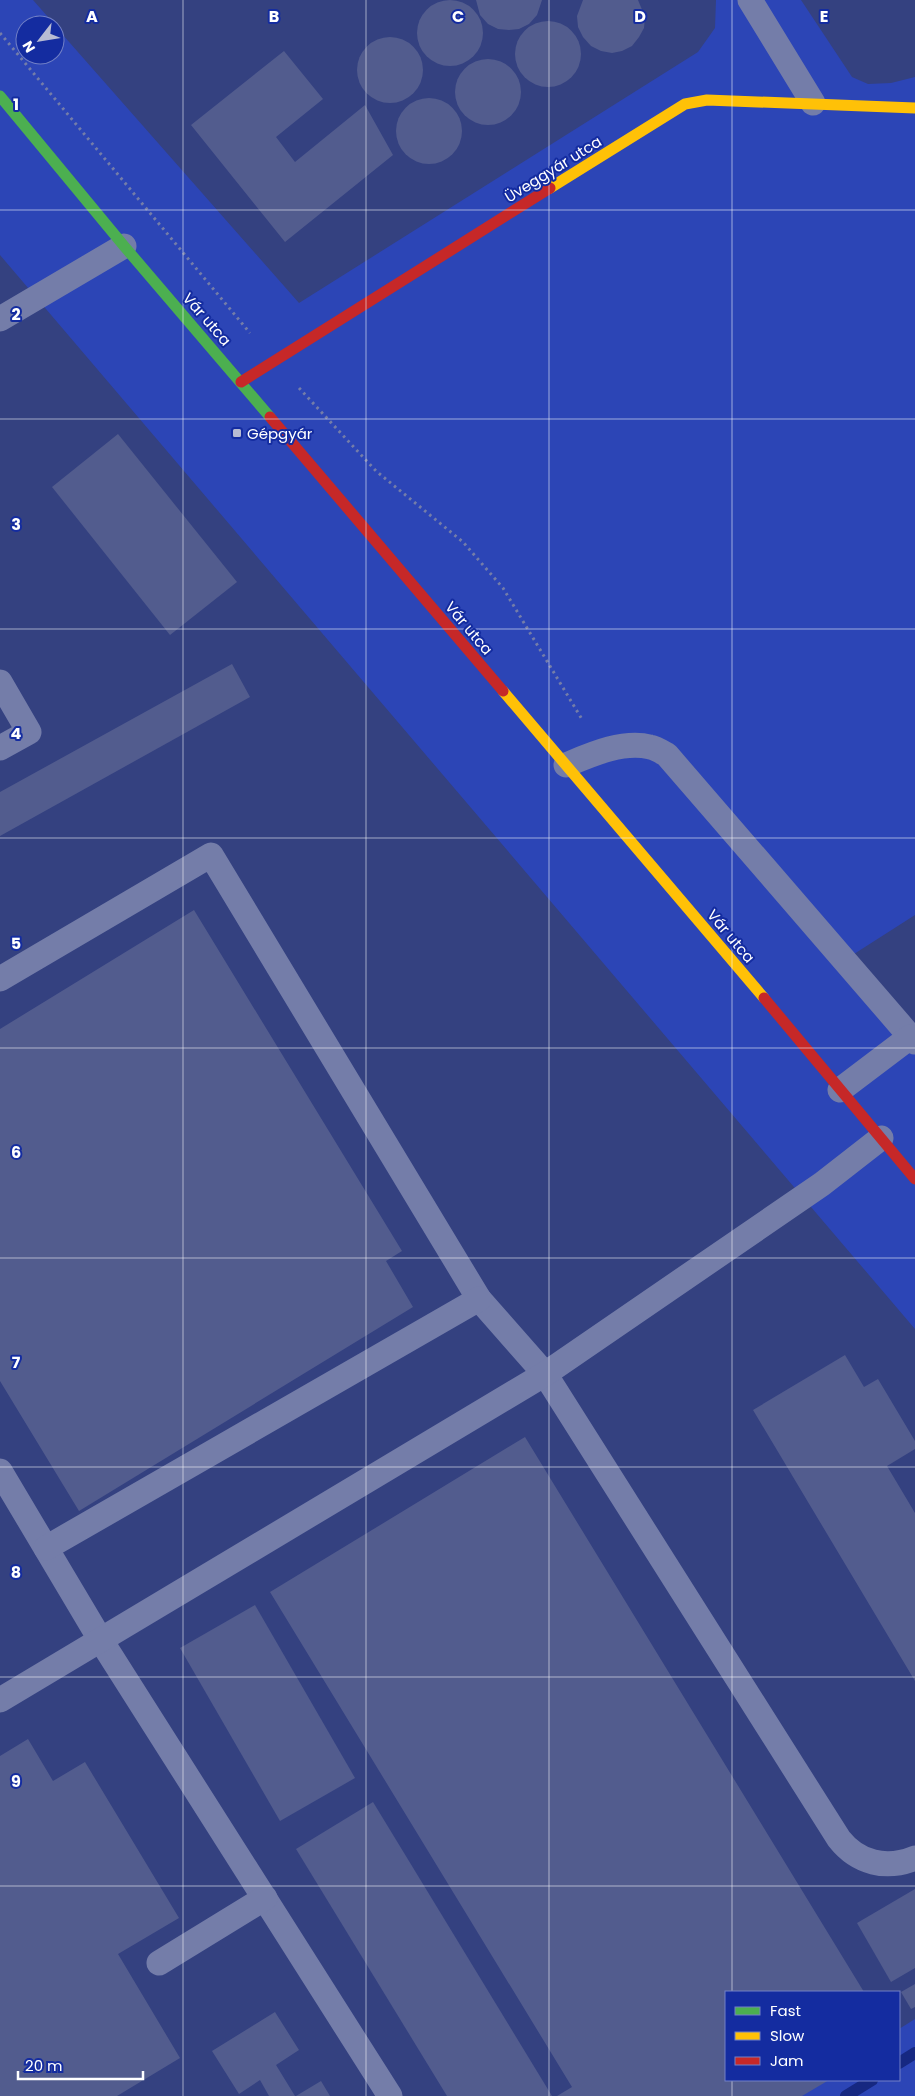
<svg xmlns="http://www.w3.org/2000/svg" width="915" height="2096" font-family="Poppins,sans-serif">
  <style>
    .green { fill: #2c45b6 }
    .lines { fill: none; stroke-linecap: round; stroke-linejoin: round }
    .stream { stroke: #162881; stroke-width: 12 }
    .building { fill: #525c8e }
    .path { stroke: #747da9; stroke-width: 3; stroke-dasharray: 2.5 4; stroke-linecap: butt }
    .lane { stroke: #747da9; stroke-width: 25 }
    .fast { stroke: #4caf50; stroke-width: 11 }
    .slow { stroke: #ffc107; stroke-width: 11 }
    .jam { stroke: #c62828; stroke-width: 11 }
    .grid { fill: none; stroke: #fff; stroke-width: 1; stroke-opacity: 0.55 }
    .poi-dot { fill: #b8bcd3; stroke: #142ca0; stroke-width: 2 }
    .labels { text-anchor: middle; dominant-baseline: central; stroke-width: 4; stroke-linejoin: round; paint-order: stroke }
    .street-label { font-size: 15px; fill: #fff; stroke: #142ca0 }
    .poi-label { font-size: 15px; fill: #fff; stroke: #142ca0; text-anchor: start }
    .grid-label { font-size: 16px; text-anchor: middle; font-weight: bold; fill: #fff; stroke: #142ca0; stroke-width: 4; stroke-linejoin: round; paint-order: stroke }
  </style>
  <rect width="100%" height="100%" fill="#344180"/>
  <g class="green">
    <path d="M 0,0 L 33,0 L 55,25 L 25,25 L 25,55 L 55,55 L 55,26 L 299,303 L 698,52 L 715,28 L 716,0 L 801,0 L 852,77 L 868,84 L 891,83 L 915,77 L 915,915 L 854,954 L 915,1025 L 915,1329 L 0,255 Z"/>
    <path d="M 915,2019 L 915,2096 L 788,2096 L 815,2080 L 899,2080 L 899,2029 Z"/>
  </g>
  <g class="lines">
    <g class="stream">
      <path d="M 899,2063 L 915,2053"/>
      <path d="M 846,2096 L 872,2080"/>
    </g>
  </g>
  <g class="building">
    <circle cx="450" cy="33" r="33"/>
    <path d="M 476,0 L 542,0 L 537,15 L 529,24 L 519,29 L 509,30 L 498,29 L 488,24 L 480,15 Z"/>
    <path d="M 583,0 L 638,0 L 645,17 L 644,28 L 639,37 L 632,46 L 622,51 L 612,53 L 601,51 L 591,46 L 583,37 L 578,27 L 577,16 Z"/>
    <circle cx="548" cy="54" r="33"/>
    <circle cx="390" cy="70" r="33"/>
    <path d="M 284,51 L 323,99 L 276,137 L 295,162 L 365,105 L 393,155 L 285,242 L 191,125 Z"/>
    <circle cx="488" cy="92" r="33"/>
    <circle cx="429" cy="131" r="33"/>
    <path d="M 118,434 L 237,582 L 170,635 L 52,487 Z"/>
    <path d="M 232,664 L 250,697 L 0,836 L 0,792 Z"/>
    <path d="M 194,910 L 402,1251 L 386,1261 L 413,1307 L 79,1511 L 0,1381 L 0,1029 Z"/>
    <path d="M 845,1355 L 864,1387 L 878,1379 L 915,1441 L 915,1449 L 887,1466 L 915,1513 L 915,1681 L 753,1410 Z"/>
    <path d="M 525,1437 L 864,1992 L 726,1992 L 726,2080 L 829,2080 L 802,2096 L 557,2096 L 572,2087 L 270,1592 Z"/>
    <path d="M 255,1605 L 355,1778 L 280,1821 L 180,1648 Z"/>
    <path d="M 28,1739 L 53,1781 L 85,1762 L 179,1918 L 118,1954 L 180,2058 L 117,2096 L 0,2096 L 0,1756 Z"/>
    <path d="M 373,1802 L 552,2096 L 447,2096 L 296,1849 Z"/>
    <path d="M 915,1889 L 915,1968 L 891,1982 L 857,1923 Z"/>
    <path d="M 915,1984 L 915,2007 L 911,2009 L 901,1992 Z"/>
    <path d="M 275,2012 L 299,2050 L 276,2065 L 295,2096 L 269,2096 L 260,2080 L 239,2094 L 212,2051 Z"/>
    <path d="M 321,2081 L 330,2096 L 296,2096 Z"/>
  </g>
  <g class="lines">
    <g class="path">
      <path d="M 0,33 L 250,333"/>
      <path d="M 299,388 L 376,471 L 463,542 L 503,588 L 583,721"/>
    </g>
    <g class="lane">
      <path d="M 750,0 L 813,103"/>
      <path d="M 0,319 L 124,246"/>
      <path d="M 0,682 L 29,732 L 0,748"/>
      <path d="M 566,765 C 590,755 623,740 650,747 C 656,748 662,752 667,755 L 915,1042"/>
      <path d="M 0,979 L 211,855 L 479,1299 L 545,1374 L 839,1839 C 858,1863 886,1870 915,1858"/>
      <path d="M 840,1090 L 910,1037"/>
      <path d="M 0,1471 L 100,1639 L 390,2096"/>
      <path d="M 46,1548 L 479,1299"/>
      <path d="M 0,1700 L 545,1374 L 822,1184 L 881,1138"/>
      <path d="M 159,1963 L 265,1898"/>
    </g>
    <path class="fast" d="M 0,96 L 124,246 L 270,417"/>
    <g class="slow">
      <path d="M 550,188 L 685,104 L 707,100 L 915,108"/>
      <path d="M 503,691 L 764,998"/>
    </g>
    <g class="jam">
      <path d="M 241,382 L 550,188"/>
      <path d="M 270,417 L 503,691"/>
      <path d="M 764,998 L 915,1179"/>
    </g>
  </g>
  <path class="grid" d="M 183,0 L 183,2096M 366,0 L 366,2096M 549,0 L 549,2096M 732,0 L 732,1992M 0,210 L 915,210M 0,419 L 915,419M 0,629 L 915,629M 0,838 L 915,838M 0,1048 L 915,1048M 0,1258 L 915,1258M 0,1467 L 915,1467M 0,1677 L 915,1677M 0,1886 L 915,1886M 732,2080 L 732,2096"/>
  <rect class="poi-dot" x="232" y="428" width="10" height="10" rx="2.5"/>
  <g class="labels">
    <g class="street-label">
      <text transform="translate(553 169) rotate(-32)">Üveggyár utca</text>
      <text transform="translate(207 319) rotate(49)">Vár utca</text>
      <text transform="translate(469 628) rotate(50)">Vár utca</text>
      <text transform="translate(731 936) rotate(50)">Vár utca</text>
    </g>
    <g class="poi-label">
      <text x="247" y="433">Gépgyár</text>
    </g>
  </g>
  <g class="grid-label">
    <text x="92" y="22">A</text>
    <text x="274" y="22">B</text>
    <text x="458" y="22">C</text>
    <text x="640" y="22">D</text>
    <text x="824" y="22">E</text>
    <text x="16" y="110">1</text>
    <text x="16" y="320">2</text>
    <text x="16" y="530">3</text>
    <text x="16" y="739">4</text>
    <text x="16" y="949">5</text>
    <text x="16" y="1158">6</text>
    <text x="16" y="1368">7</text>
    <text x="16" y="1578">8</text>
    <text x="16" y="1787">9</text>
  </g>
  <rect x="725" y="1991" width="175" height="90" fill="#142ca0" stroke="#7280c6"/>
  <rect x="735" y="2007" width="25" height="8" fill="#4caf50" stroke="#7280c6"/>
  <text x="770" y="2016" font-size="15" fill="#ffffff">Fast</text>
  <rect x="735" y="2032" width="25" height="8" fill="#ffc107" stroke="#7280c6"/>
  <text x="770" y="2041" font-size="15" fill="#ffffff">Slow</text>
  <rect x="735" y="2057" width="25" height="8" fill="#c62828" stroke="#7280c6"/>
  <text x="770" y="2066" font-size="15" fill="#ffffff">Jam</text>
  <g transform="translate(40 40) rotate(239)"><circle r="24" fill="#142ca0" stroke="#7280c6"/>
  <path d="M0-4L9 19L0 12L-9 19Z" fill="#b8bcd3"/>
  <text y="-8" font-size="14" font-weight="bold" text-anchor="middle" fill="#ffffff">N</text>
  </g>
  <path d="M18 2071v8h125v-8" fill="none" stroke="#ffffff" stroke-width="2.5"/>
  <text x="25" y="2071" font-size="15" fill="#ffffff" stroke="#142ca0" stroke-width="4" paint-order="stroke">20 m</text>
</svg>
